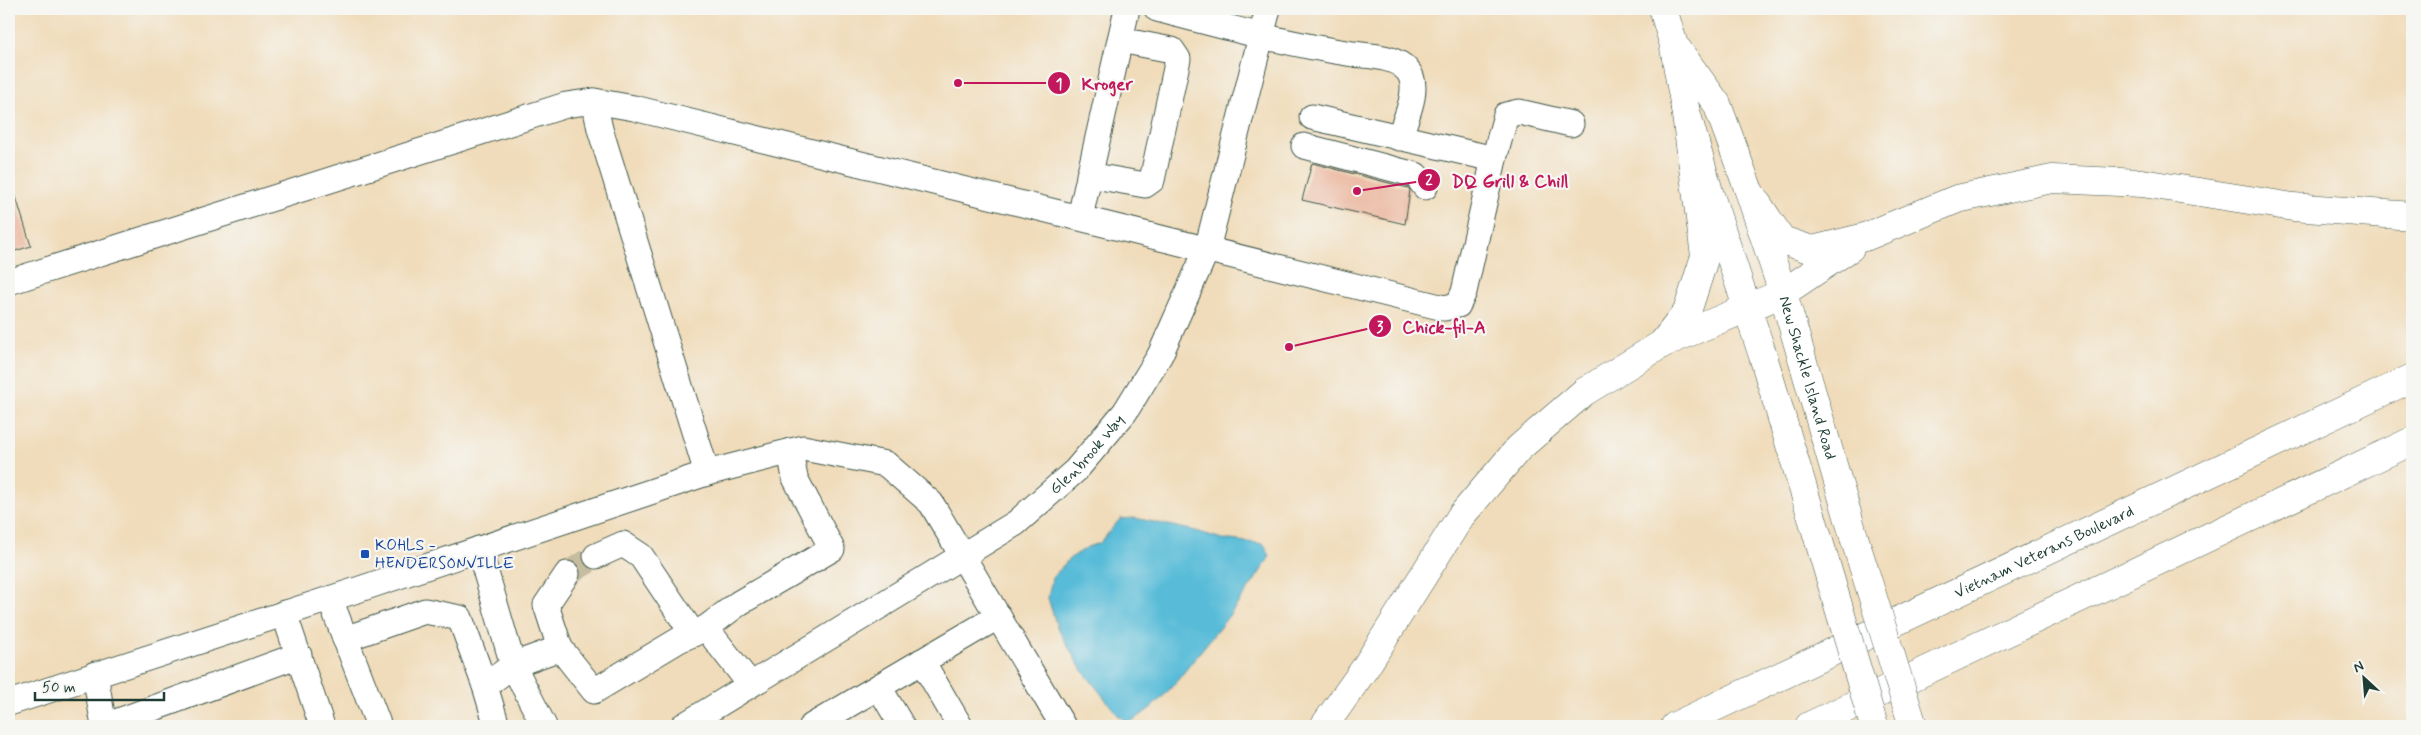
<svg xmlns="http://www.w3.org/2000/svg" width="2421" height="735" font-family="Mynerve,sans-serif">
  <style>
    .water { fill: #59bcd8; stroke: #3c7c86 }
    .building { fill: #ebb69d }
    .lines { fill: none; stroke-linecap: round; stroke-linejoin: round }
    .minor-tunnel { stroke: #c6bc9f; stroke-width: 25; stroke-dasharray: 25 12; stroke-linecap: butt }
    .minor-casing { stroke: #3e5548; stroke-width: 27 }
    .major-casing { stroke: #3e5548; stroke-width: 29 }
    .highway-casing { stroke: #3e5548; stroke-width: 29 }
    .minor { stroke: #fff; stroke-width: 25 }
    .major { stroke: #fff; stroke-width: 28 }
    .highway { stroke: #fff; stroke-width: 28 }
    .major-bridge-casing { stroke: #3e5548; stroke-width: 29; stroke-linecap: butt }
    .major-bridge { stroke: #fff; stroke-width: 28 }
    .transit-dot { fill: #1a4fb4; stroke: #f6f6f2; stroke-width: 2 }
    .labels { text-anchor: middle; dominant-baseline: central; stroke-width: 4.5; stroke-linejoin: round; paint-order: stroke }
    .street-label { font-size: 16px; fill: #1f3d34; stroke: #f6f6f2 }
    .transit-label { font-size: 16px; fill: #164399; stroke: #f6f6f2; text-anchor: start }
    .leader { fill: none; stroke: #c2185b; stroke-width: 2 }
    .callout-dot { fill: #c2185b; stroke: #f6f6f2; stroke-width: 2 }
    .mark-label { font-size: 15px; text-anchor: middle; font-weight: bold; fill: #fff }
    .callout-label { font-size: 18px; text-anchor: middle; font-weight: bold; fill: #c2185b; stroke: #f6f6f2; stroke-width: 4.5; stroke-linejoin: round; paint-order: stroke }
  </style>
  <rect width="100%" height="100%" fill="#f6f6f2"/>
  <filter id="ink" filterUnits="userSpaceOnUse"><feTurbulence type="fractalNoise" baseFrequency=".02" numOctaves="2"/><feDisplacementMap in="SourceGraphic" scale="10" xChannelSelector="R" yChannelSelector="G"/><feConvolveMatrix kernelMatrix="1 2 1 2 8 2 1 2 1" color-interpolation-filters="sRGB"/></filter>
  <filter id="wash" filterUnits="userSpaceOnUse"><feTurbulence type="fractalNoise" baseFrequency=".0096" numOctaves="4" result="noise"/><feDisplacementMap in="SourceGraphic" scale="20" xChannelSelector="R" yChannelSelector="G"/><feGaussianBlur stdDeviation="1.12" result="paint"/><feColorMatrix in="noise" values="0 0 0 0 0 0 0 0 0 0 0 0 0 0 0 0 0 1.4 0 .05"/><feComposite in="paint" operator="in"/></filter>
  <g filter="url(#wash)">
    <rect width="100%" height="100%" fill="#f0dcba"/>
    <path class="water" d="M 1135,518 L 1196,531 L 1222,539 L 1264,544 L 1270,556 C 1250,590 1225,621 1200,652 C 1179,678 1159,708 1127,723 L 1117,714 L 1080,667 L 1057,627 L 1048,598 L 1052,578 L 1069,559 L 1088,547 L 1100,543 L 1120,519 Z"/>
    <g id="blocks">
      <g class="building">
        <path d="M 1312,163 L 1408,188 L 1410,190 L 1405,224 L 1302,200 Z"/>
        <path d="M 9,184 L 12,184 L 31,246 L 9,253 Z"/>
      </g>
    </g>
  </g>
  <g filter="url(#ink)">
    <use href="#blocks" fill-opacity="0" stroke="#3e5548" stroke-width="1"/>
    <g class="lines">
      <path class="minor-tunnel" d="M 567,574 L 596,556"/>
      <defs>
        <g id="minor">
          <path d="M 1157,9 C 1222,26 1286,44 1353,54 C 1370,56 1395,56 1407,70 C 1422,86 1405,120 1399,138"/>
          <path d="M 594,101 L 600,129 L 707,473"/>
          <path d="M 1312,117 L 1494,159 L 1506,115 L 1519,112 L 1571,124"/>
          <path d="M 1304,146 L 1416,175 L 1425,187"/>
          <path d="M 1089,175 L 1145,185 L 1152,180 L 1178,59 L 1172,50 L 1120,40"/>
          <path d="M 1080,217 L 1127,9"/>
          <path d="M 9,282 L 566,105 L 594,101 L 634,108 L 1444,308 L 1458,305 L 1464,292 L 1494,159"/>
          <path d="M 479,549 L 513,665 L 544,726"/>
          <path d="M 596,556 L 623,544 L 641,556 L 693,634"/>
          <path d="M 330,599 L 379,726"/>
          <path d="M 284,613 L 322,726"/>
          <path d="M 706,628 L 739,603 L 832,549 L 795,478 L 790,451"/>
          <path d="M 345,639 L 425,611 L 460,618 L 485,686"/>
          <path d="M 560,648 L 546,605 L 567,574"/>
          <path d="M 922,661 L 960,726"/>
          <path d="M 95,674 L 104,726"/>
          <path d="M 879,687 L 902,726"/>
          <path d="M 9,703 L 360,589 L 707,473 L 803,448 L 886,464 L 931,503 L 1063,726"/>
          <path d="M 105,726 L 299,655"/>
          <path d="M 497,726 L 485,686 L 513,665 L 560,648 L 594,691 L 679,640 L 706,628 L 750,684"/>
          <path id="s1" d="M 683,726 L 1016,523 L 1076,470 L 1125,412 L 1160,355 L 1207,249 L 1268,9"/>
          <path d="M 812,726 L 999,616"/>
        </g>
        <g id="major">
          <path d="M 1663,9 L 1673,42 L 1685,108 L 1710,195 L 1763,356 L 1819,541"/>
          <path id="s2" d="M 1678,50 L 1717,104 L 1749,191 L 1783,293 L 1854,537"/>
        </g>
        <g id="highway">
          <path d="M 1749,191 L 1782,240 L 1812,250 L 1865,237 L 1957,199 L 2052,179 L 2142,183 L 2293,207 L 2412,216"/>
          <path d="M 1664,343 L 1783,293 L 1850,248"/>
          <path d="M 1324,726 L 1365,668 L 1461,516 L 1519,448 L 1584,392 L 1662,344 L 1687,312 L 1705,256 L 1685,108"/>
          <path id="s3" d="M 1675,726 L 2412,378"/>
          <path d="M 1809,726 L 2412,441"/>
        </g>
      </defs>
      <use href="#minor" class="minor-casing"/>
      <use href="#major" class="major-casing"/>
      <use href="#highway" class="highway-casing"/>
      <use href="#minor" class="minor"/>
      <use href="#major" class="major"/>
      <use href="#highway" class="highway"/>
      <defs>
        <g id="major-bridge">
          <path d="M 1854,537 L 1913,726"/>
          <path d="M 1819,541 L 1874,726"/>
        </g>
      </defs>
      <use href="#major-bridge" class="major-bridge-casing"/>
      <use href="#major-bridge" class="major-bridge"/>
    </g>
  </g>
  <rect class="transit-dot" x="360" y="549" width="10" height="10" rx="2.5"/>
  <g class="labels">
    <g class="street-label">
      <text stroke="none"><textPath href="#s2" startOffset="355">New Shackle Island Road</textPath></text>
      <text stroke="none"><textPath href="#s1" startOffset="489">Glenbrook Way</textPath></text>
      <text stroke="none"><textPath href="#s3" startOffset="408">Vietnam Veterans Boulevard</textPath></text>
    </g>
    <g class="transit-label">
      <text x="375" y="545">KOHLS -<tspan x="375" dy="18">HENDERSONVILLE</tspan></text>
    </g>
  </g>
  <path class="leader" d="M958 83L1059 83M1357 191L1429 180M1289 347L1380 326"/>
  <g class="callout-dot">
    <circle cx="958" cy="83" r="5"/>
    <circle cx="1357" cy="191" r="5"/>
    <circle cx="1289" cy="347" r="5"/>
    <circle cx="1059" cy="83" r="12"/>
    <circle cx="1429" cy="180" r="12"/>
    <circle cx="1380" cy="326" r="12"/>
  </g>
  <g class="mark-label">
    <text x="1059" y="89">1</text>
    <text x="1429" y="185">2</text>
    <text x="1380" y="332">3</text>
  </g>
  <g class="callout-label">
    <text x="1107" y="90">Kroger</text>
    <text x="1510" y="187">DQ Grill &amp; Chill</text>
    <text x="1444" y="333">Chick-fil-A</text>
  </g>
  <rect width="2421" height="735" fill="none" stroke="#f6f6f2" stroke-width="30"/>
  <g transform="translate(2364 678) rotate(334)" stroke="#f6f6f2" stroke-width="4" paint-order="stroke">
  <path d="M0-4L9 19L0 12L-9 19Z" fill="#1f3d34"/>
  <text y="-8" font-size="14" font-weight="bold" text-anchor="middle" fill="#1f3d34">N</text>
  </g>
  <path d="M35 692v8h129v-8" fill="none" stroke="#1f3d34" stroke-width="2.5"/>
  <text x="42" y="692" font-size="15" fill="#1f3d34" stroke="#f6f6f2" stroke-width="4" paint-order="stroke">50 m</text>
</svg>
